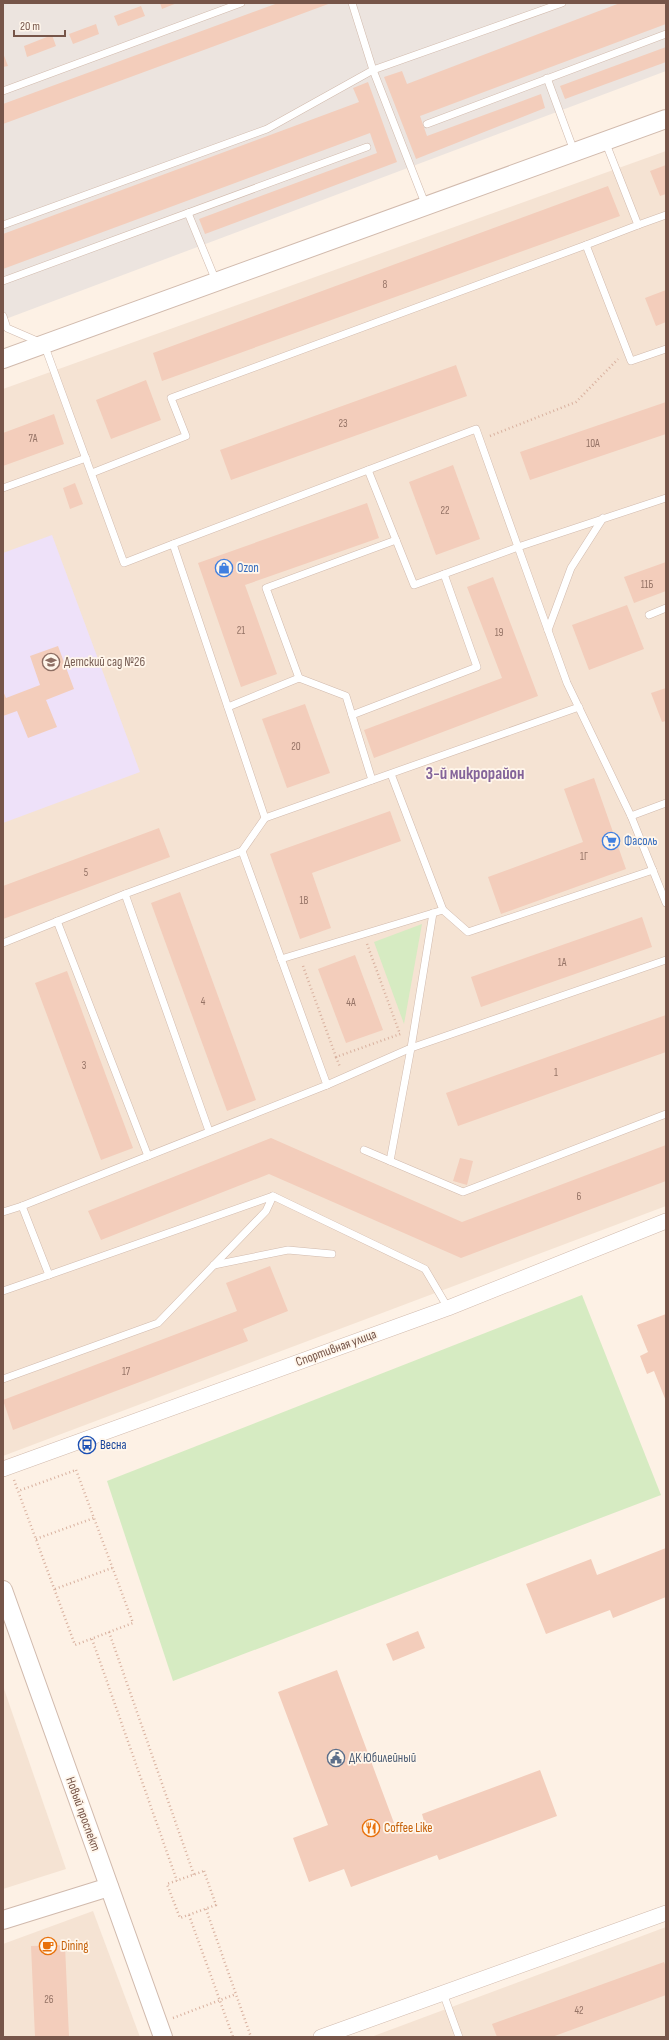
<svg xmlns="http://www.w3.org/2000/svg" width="669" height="2040" font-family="'Sofia Sans Condensed',sans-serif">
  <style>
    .residential { fill: #f5e3d3 }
    .industrial { fill: #ece4df }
    .education { fill: #eee1f9 }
    .green { fill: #d6ebc2 }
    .building { fill: #f3cdbb }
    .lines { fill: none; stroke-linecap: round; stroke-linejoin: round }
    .service-casing { stroke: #d1baad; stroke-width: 8 }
    .minor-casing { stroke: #d1baad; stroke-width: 16 }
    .tertiary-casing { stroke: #d1baad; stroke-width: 20 }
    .path { stroke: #d8b09e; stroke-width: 2.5; stroke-dasharray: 1 3; stroke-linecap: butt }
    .service { stroke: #fff; stroke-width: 7 }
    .minor { stroke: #fff; stroke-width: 15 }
    .tertiary { stroke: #fff; stroke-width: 18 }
    .labels { text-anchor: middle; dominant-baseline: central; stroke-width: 3.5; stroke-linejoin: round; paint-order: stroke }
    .number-label { font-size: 11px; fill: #957366 }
    .shop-label { font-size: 13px; fill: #366cbe; stroke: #fff6eb; text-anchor: start }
    .education-label { font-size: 13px; fill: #785e54; stroke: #fff6eb; text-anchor: start }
    .street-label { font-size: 13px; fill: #765549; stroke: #fff6eb }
    .transit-label { font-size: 13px; fill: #164399; stroke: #fff6eb; text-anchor: start }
    .service-label { font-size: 13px; fill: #4e5e75; stroke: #fff6eb; text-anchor: start }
    .food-label { font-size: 13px; fill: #c56008; stroke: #fff6eb; text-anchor: start }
    .district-label { font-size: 17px; font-weight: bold; fill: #84649a; stroke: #fff6eb }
  </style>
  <rect width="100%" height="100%" fill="#fdf1e5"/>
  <g class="residential">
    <path d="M 666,151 L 666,1206 L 3,1456 L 3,389 Z"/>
    <path d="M 3,1686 L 66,1869 L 3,1889 Z"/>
    <path d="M 93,1911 L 140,2037 L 3,2037 L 3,1944 Z"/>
    <path d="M 666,1927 L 666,2037 L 371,2037 Z"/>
  </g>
  <path class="industrial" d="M 3,3 L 666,3 L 666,71 L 3,320 Z"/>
  <path class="education" d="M 52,535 L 140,772 L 3,823 L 3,553 Z"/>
  <g class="green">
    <path d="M 422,924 L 404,1024 L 374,942 Z"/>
    <path d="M 582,1295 L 661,1495 L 173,1681 L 107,1481 Z"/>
  </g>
  <g class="building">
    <path d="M 160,3 L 177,3 L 162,9 Z"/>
    <path d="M 278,3 L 331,3 L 3,124 L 3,104 Z"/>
    <path d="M 620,3 L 666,3 L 666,24 L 420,116 L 427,136 L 541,94 L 545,108 L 416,159 L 384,77 L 402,71 L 407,84 Z"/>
    <path d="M 141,6 L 145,16 L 118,26 L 114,16 Z"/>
    <path d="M 96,24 L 99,34 L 73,44 L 69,34 Z"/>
    <path d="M 52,35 L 56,46 L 27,57 L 24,46 Z"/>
    <path d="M 666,47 L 666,62 L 565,99 L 560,86 Z"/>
    <path d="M 3,53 L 8,66 L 3,67 Z"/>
    <path d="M 368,82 L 397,162 L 205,234 L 199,219 L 377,153 L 370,133 L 3,269 L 3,234 L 359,102 L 353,88 Z"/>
    <path d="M 666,165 L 666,194 L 660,196 L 650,171 Z"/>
    <path d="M 608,186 L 620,216 L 162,381 L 153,353 Z"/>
    <path d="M 666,290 L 666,322 L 656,326 L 645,298 Z"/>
    <path d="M 456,365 L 467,396 L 231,480 L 220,450 Z"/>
    <path d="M 146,380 L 161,420 L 111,439 L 96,400 Z"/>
    <path d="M 666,402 L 666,434 L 530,480 L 520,452 Z"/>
    <path d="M 54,414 L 64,444 L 3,466 L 3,433 Z"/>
    <path d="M 453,465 L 480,539 L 436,555 L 409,482 Z"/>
    <path d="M 75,483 L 83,504 L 70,509 L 63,488 Z"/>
    <path d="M 367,503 L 379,538 L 245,585 L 277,674 L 241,687 L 198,563 Z"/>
    <path d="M 666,562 L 666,591 L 634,603 L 624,577 Z"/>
    <path d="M 493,577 L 538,696 L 374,758 L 364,730 L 502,678 L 467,587 Z"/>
    <path d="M 627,605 L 644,649 L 589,670 L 572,625 Z"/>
    <path d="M 58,646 L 74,689 L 46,700 L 57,727 L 28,738 L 17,711 L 3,716 L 3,691 L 6,698 L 40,685 L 30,656 Z"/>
    <path d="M 666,688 L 666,721 L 662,722 L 651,693 Z"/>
    <path d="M 305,704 L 330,773 L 287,788 L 262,719 Z"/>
    <path d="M 594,778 L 626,869 L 501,914 L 488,877 L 583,842 L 564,789 Z"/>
    <path d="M 390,811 L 401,841 L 312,873 L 331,928 L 300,939 L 270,854 Z"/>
    <path d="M 159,828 L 170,857 L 3,919 L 3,886 Z"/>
    <path d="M 180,892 L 256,1100 L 227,1111 L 151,903 Z"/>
    <path d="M 642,917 L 652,947 L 481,1007 L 471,977 Z"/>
    <path d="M 355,955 L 383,1030 L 346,1043 L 318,969 Z"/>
    <path d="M 67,971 L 133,1148 L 101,1160 L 35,983 Z"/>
    <path d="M 666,1015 L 666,1052 L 458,1126 L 446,1093 Z"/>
    <path d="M 271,1138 L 462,1222 L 666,1145 L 666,1181 L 461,1258 L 269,1174 L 101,1240 L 88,1211 Z"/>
    <path d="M 460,1158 L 473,1161 L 467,1185 L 453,1181 Z"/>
    <path d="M 270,1266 L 288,1311 L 243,1329 L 248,1341 L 13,1430 L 3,1400 L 237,1311 L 226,1283 Z"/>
    <path d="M 666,1314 L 666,1401 L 654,1371 L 647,1374 L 640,1356 L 648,1352 L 637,1325 Z"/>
    <path d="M 666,1548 L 666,1597 L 613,1618 L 610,1610 L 546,1634 L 526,1584 L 591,1559 L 597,1575 Z"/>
    <path d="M 418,1631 L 425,1648 L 393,1661 L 386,1644 Z"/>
    <path d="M 337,1670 L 397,1831 L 424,1821 L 422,1814 L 540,1770 L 557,1816 L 439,1860 L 437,1855 L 351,1887 L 344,1869 L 309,1882 L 293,1838 L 328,1825 L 278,1692 Z"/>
    <path d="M 65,1945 L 69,2037 L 35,2037 L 31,1946 Z"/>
    <path d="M 664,1962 L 666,1967 L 666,1995 L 552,2037 L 497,2037 L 492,2024 Z"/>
  </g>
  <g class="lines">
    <defs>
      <g id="service">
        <path d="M 352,3 L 373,70 L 426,206"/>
        <path d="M 547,78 L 574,151"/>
        <path d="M 3,91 L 241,3"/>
        <path d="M 427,124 L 666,34"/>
        <path d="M 605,141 L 638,225 L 586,245 L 631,361 L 666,349"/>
        <path d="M 188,213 L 216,281"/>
        <path d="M 3,225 L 267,129 L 373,70 L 562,3"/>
        <path d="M 638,225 L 666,215"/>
        <path d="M 3,281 L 367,147"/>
        <path d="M 3,316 L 7,328 L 44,344 L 124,563 L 173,544 L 265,818 L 242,851 L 327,1085 L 22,1206 L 49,1275 L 3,1291"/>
        <path d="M 368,470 L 396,540"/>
        <path d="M 92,473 L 186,436 L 171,398 L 586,245"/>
        <path d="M 3,488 L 86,458"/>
        <path d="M 666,498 L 518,547 L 567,683 L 631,816 L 666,903"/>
        <path d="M 173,544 L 476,429 L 518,547 L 414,585 L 396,540 L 266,588 L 299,678"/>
        <path d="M 649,615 L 666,608"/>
        <path d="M 548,630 L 571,568 L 603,518"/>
        <path d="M 228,707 L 299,678 L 346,696 L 372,780"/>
        <path d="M 352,715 L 477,667 L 444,574"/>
        <path d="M 631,816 L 666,803"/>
        <path d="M 265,818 L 579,707"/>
        <path d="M 125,894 L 209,1131"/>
        <path d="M 443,910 L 468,932 L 653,870"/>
        <path d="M 57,921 L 148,1156"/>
        <path d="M 3,943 L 125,894 L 242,851"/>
        <path d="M 281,959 L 443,910 L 391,774"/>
        <path d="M 327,1085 L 411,1048 L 433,913"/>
        <path d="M 364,1150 L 463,1192 L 666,1114"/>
        <path d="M 390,1161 L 411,1048 L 666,960"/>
        <path d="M 273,1196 L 425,1269 L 448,1308"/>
        <path d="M 3,1212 L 22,1206"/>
        <path d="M 214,1265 L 288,1250 L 332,1254"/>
        <path d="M 3,1379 L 158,1323 L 266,1211 L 273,1196 L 49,1275"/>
        <path d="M 443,1993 L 459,2037"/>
      </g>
      <g id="minor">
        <path d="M 3,1469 L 448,1308 L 666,1221"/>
        <path d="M 321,2037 L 666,1913"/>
      </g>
      <g id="tertiary">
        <path d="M 3,359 L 666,119"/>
        <path d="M 3,1590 L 163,2037"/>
        <path d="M 3,1920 L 109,1887"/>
      </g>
    </defs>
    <use href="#service" class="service-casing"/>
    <use href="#minor" class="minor-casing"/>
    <use href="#tertiary" class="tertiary-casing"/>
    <g class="path">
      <path d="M 490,436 L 576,402 L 618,359"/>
      <path d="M 367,944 L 400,1034"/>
      <path d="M 303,966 L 336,1057 L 403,1033"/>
      <path d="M 336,1057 L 340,1067"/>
      <path d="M 76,1470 L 133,1623 L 75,1645 L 18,1491 Z"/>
      <path d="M 14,1480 L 18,1491"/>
      <path d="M 36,1539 L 94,1518"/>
      <path d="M 55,1589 L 112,1568"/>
      <path d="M 109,1632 L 194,1875"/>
      <path d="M 92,1639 L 177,1881"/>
      <path d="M 204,1871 L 216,1905 L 180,1918 L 167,1884 Z"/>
      <path d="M 206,1909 L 251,2037"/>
      <path d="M 189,1915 L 233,2037"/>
      <path d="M 173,2018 L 236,1994"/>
    </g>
    <use href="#service" class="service"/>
    <use href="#minor" class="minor"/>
    <use href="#tertiary" class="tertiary"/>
  </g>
  <defs>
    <symbol id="shop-ring" viewBox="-11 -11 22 22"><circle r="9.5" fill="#fff6eb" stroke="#3f7fe0" stroke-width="1.5"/><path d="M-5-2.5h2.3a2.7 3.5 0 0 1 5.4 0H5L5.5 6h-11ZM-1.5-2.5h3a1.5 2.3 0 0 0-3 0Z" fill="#3f7fe0"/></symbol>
    <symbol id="school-ring" viewBox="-11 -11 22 22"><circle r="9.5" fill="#fff6eb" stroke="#8d6e63" stroke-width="1.5"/><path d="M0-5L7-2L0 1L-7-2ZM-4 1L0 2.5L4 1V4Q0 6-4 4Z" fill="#8d6e63"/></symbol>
    <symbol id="supermarket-ring" viewBox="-11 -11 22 22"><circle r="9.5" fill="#fff6eb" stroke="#3f7fe0" stroke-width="1.5"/><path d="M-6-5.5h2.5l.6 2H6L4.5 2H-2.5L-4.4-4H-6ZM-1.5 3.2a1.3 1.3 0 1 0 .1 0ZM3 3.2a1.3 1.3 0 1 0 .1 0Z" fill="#3f7fe0"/></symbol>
    <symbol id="bus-ring" viewBox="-11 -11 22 22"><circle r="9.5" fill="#fff6eb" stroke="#1a4fb4" stroke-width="1.5"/><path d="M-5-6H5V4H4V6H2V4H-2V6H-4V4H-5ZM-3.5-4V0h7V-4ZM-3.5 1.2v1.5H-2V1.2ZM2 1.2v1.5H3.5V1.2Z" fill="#1a4fb4"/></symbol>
    <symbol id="civic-ring" viewBox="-11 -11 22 22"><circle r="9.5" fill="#fff6eb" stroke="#5c6f8a" stroke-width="1.5"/><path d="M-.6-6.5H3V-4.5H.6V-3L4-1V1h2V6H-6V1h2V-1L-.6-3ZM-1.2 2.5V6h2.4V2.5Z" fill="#5c6f8a"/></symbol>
    <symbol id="restaurant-ring" viewBox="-11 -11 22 22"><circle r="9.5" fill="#fff6eb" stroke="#e8710a" stroke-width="1.5"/><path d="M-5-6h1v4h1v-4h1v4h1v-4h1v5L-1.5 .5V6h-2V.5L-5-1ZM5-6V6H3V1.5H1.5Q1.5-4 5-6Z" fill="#e8710a"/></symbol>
    <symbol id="cafe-ring" viewBox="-11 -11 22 22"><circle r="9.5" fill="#fff6eb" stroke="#e8710a" stroke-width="1.5"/><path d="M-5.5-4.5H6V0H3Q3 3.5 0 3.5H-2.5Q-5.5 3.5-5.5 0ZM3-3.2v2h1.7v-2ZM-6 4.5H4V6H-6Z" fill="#e8710a"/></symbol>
  </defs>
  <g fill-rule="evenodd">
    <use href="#shop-ring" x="214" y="558" width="20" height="20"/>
    <use href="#school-ring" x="41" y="652" width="20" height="20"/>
    <use href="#supermarket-ring" x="601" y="831" width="20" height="20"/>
    <use href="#bus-ring" x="77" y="1435" width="20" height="20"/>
    <use href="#civic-ring" x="326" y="1748" width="20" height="20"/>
    <use href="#restaurant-ring" x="361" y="1818" width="20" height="20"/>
    <use href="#cafe-ring" x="38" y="1936" width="20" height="20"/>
  </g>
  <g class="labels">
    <g class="number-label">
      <text x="385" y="284">8</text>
      <text x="343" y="423">23</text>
      <text x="33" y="438">7А</text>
      <text x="593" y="443">10А</text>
      <text x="445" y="510">22</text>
      <text x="647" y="584">11Б</text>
      <text x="241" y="630">21</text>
      <text x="499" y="632">19</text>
      <text x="296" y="746">20</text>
      <text x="584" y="856">1Г</text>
      <text x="86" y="872">5</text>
      <text x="304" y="900">1В</text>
      <text x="562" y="962">1А</text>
      <text x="203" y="1001">4</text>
      <text x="351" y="1002">4А</text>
      <text x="84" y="1065">3</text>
      <text x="556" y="1072">1</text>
      <text x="579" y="1196">6</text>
      <text x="126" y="1371">17</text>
      <text x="49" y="1999">26</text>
      <text x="579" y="2010">42</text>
    </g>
    <g class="shop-label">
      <text x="237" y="568">Ozon</text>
      <text x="624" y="841">Фасоль</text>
    </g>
    <g class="education-label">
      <text x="64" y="662">Детский сад №26</text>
    </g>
    <g class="street-label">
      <text transform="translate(336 1348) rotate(-20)">Спортивная улица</text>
      <text transform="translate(83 1814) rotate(70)">Новый проспект</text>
    </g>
    <g class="transit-label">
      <text x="100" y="1445">Весна</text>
    </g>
    <g class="service-label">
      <text x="349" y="1758">ДК Юбилейный</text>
    </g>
    <g class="food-label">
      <text x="384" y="1828">Coffee Like</text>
      <text x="61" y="1946">Dining</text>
    </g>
    <g class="district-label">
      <text x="475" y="774">3-й микрорайон</text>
    </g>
  </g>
  <rect width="669" height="2040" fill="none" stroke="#765549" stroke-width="8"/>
  <path d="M14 30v6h51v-6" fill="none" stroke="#765549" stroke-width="2"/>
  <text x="20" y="30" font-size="12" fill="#765549" stroke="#fff6eb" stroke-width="3" paint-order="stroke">20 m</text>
</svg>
